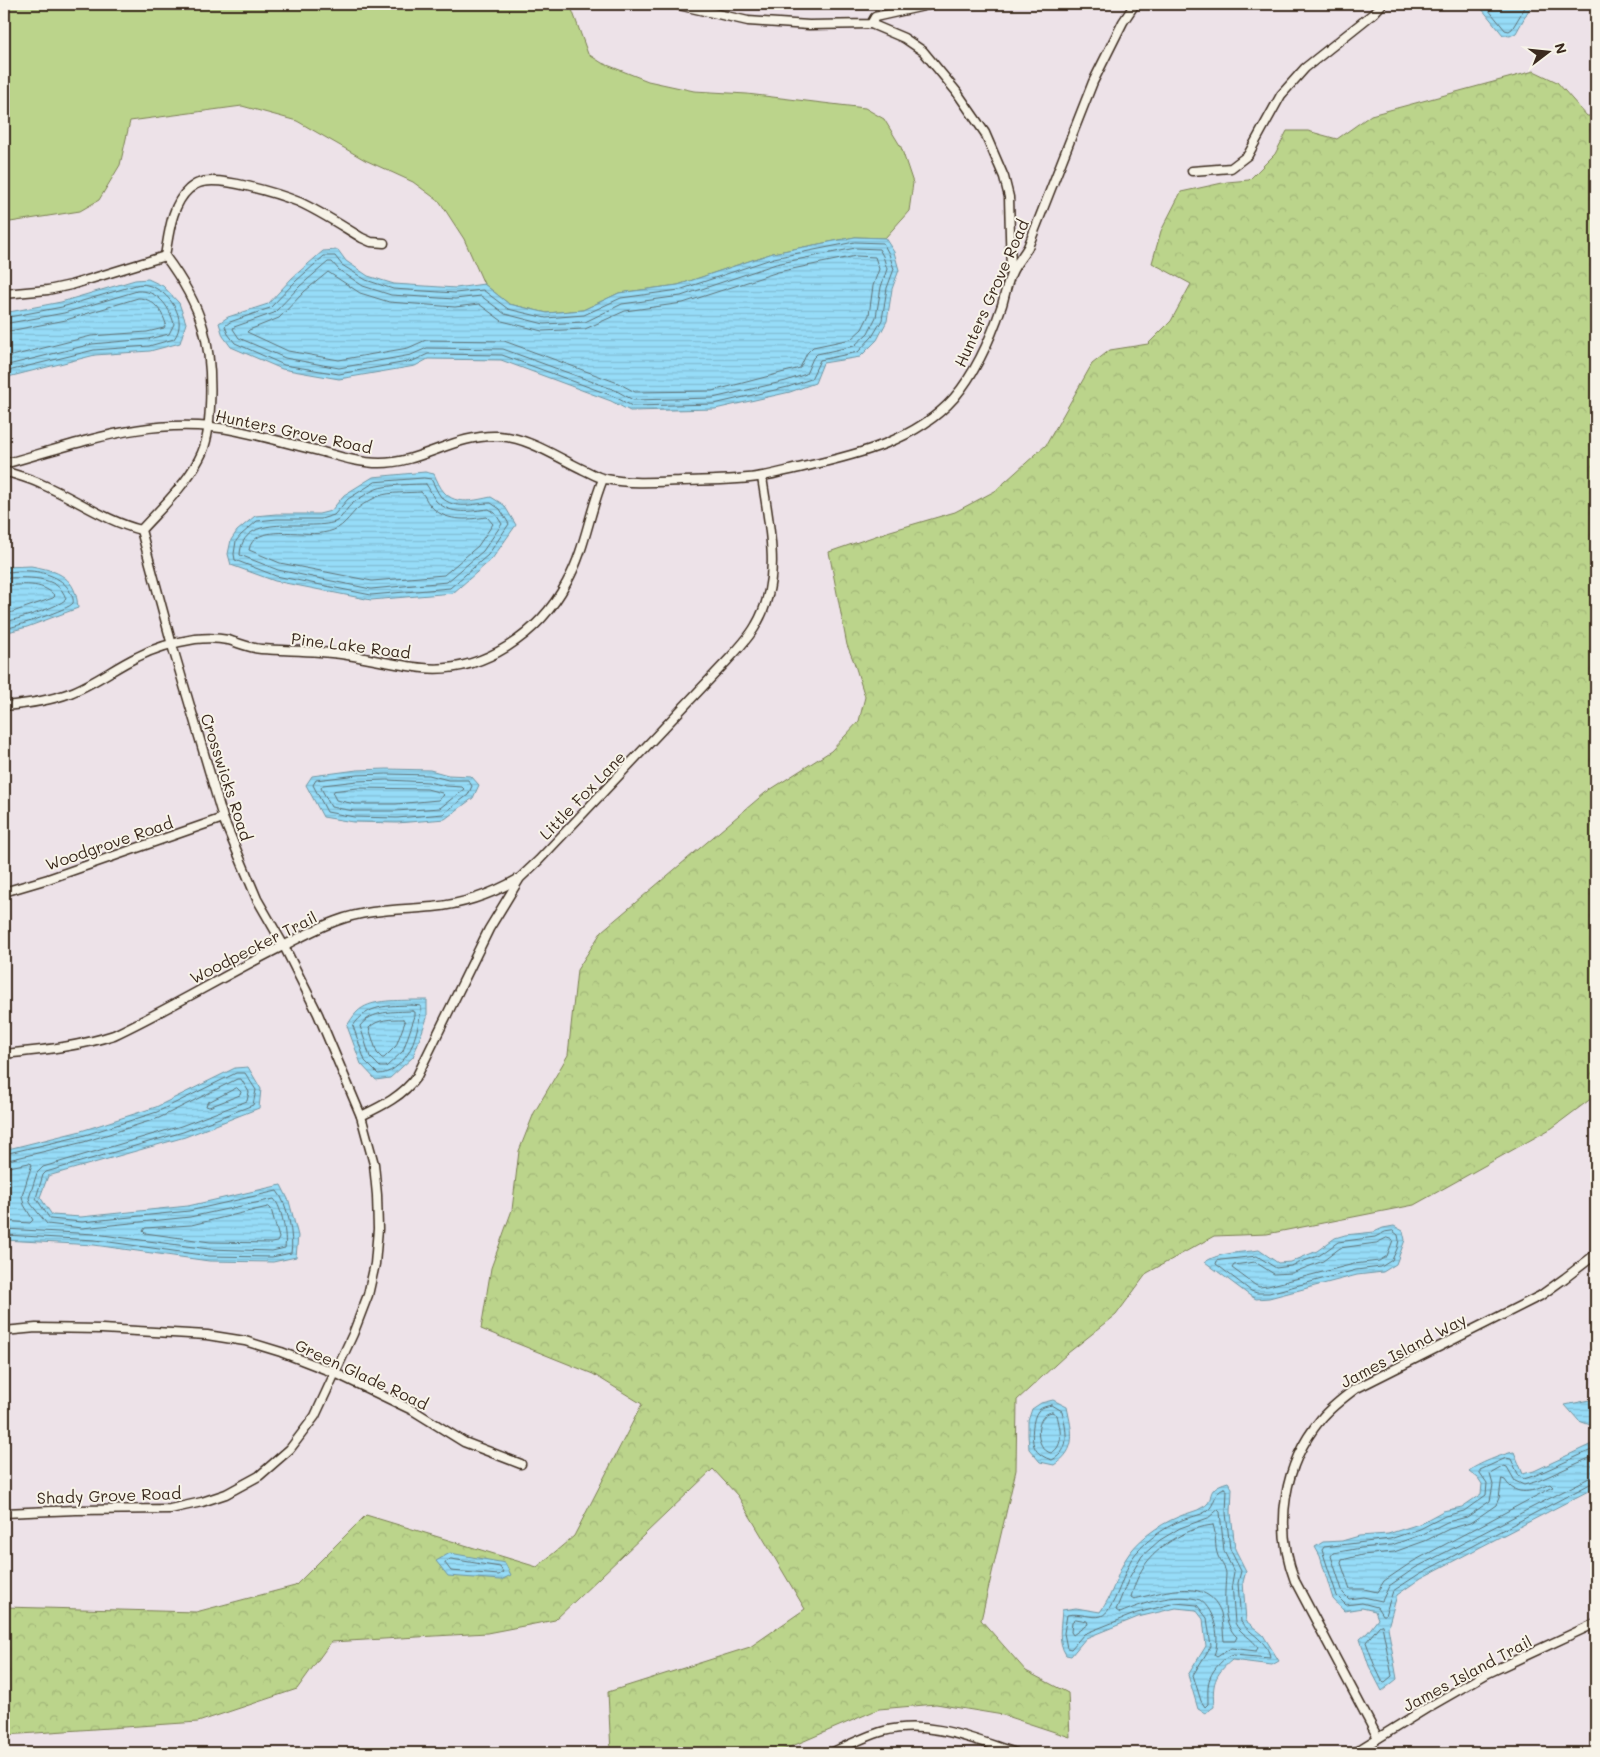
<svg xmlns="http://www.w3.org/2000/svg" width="1600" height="1757" font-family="Mali,sans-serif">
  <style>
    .grass { fill: #bbd48b; stroke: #7b7f54 }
    .forest { fill: url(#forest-crowns); stroke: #7b7f54 }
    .water { fill: url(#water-rules); stroke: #7295a1 }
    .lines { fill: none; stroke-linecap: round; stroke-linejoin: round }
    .shore { stroke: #5f7175; stroke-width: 1 }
    .minor-casing { stroke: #3b2a1e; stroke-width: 11 }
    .minor { stroke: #f7f3e8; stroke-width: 8 }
    .labels { text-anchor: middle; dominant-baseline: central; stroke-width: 4; stroke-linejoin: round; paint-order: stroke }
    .street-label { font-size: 16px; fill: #3b2a1e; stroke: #f7f3e8 }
  </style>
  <defs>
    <pattern id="forest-crowns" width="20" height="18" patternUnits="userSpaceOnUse" patternTransform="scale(1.25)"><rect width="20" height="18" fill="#bbd48b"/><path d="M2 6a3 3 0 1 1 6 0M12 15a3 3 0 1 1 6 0" fill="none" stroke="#a2b678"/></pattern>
    <pattern id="water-rules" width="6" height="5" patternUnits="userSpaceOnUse" patternTransform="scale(1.25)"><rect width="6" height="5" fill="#96dcf8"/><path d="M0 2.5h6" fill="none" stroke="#82bdd4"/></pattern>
  </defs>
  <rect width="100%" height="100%" fill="#ede2e8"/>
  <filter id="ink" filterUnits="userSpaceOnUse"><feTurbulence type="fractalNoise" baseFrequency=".02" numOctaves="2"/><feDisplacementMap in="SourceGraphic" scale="10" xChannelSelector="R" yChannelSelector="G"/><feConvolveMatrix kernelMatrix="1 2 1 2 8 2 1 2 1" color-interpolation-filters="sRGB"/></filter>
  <g filter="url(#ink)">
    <path class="grass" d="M 4,4 L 570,4 L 588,54 L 602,63 L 648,81 L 694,91 L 747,94 L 865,108 L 884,119 L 901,147 L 913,183 L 909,211 L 885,238 L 855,237 L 773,253 L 678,285 L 619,293 L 583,310 L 547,313 L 509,304 L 484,284 L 464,239 L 440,202 L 413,182 L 365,160 L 297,121 L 242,106 L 130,121 L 120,165 L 99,200 L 80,211 L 4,223 Z"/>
    <path class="forest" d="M 1534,71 L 1557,82 L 1587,116 L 1596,116 L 1596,1095 L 1552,1128 L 1414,1205 L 1267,1234 L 1214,1236 L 1147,1273 L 1116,1315 L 1068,1353 L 1017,1400 L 1016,1470 L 981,1620 L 1026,1671 L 1068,1693 L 1070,1737 L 1003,1715 L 936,1704 L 879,1709 L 776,1753 L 611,1753 L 608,1692 L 750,1647 L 805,1609 L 738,1496 L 713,1469 L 555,1620 L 487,1633 L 331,1642 L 297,1689 L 198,1722 L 6,1735 L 4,1727 L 4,1607 L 196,1612 L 295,1586 L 366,1515 L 537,1567 L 574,1536 L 642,1404 L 593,1374 L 481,1329 L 491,1268 L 512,1210 L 519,1151 L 534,1113 L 568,1055 L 577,970 L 602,931 L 765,793 L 831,751 L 859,721 L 865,697 L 854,662 L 847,645 L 829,552 L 887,532 L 955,512 L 995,491 L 1046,445 L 1092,364 L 1110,350 L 1148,344 L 1171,321 L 1191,284 L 1152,263 L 1161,231 L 1181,192 L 1227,182 L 1249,180 L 1275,154 L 1287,131 L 1308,131 L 1337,139 L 1371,115 Z"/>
    <g class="water">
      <path d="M 1478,4 L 1532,4 L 1516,33 L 1510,36 L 1503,35 Z"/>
      <path d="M 855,237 L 885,238 L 894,252 L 899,270 L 892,289 L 887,321 L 877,340 L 860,357 L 823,363 L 815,383 L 790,392 L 715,409 L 630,411 L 611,401 L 501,360 L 428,359 L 415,366 L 339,379 L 282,369 L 231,347 L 223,336 L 219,323 L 228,317 L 268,304 L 292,278 L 323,251 L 338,250 L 346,261 L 368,276 L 394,284 L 456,288 L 484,284 L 509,304 L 547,313 L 583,310 L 619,293 L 678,285 L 773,253 Z"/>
      <path d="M 148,279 L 163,286 L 179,303 L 186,323 L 180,343 L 150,351 L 95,355 L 4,378 L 4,313 L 61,302 L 135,280 Z"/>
      <path d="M 425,472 L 434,474 C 437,480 440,488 444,492 C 456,506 476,500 491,497 L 504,505 L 516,525 L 492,559 L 453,593 L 371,600 L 275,581 L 231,565 L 228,554 L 231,540 L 237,531 L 255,516 L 276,514 L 319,514 L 331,511 L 344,495 L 373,477 Z"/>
      <path d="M 31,566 C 59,571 76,577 78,608 L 27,627 L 4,633 L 4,567 Z"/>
      <path d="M 387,769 L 430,770 L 448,775 L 471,776 L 479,785 L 473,798 L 445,819 L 397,823 L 353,822 L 323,817 L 306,785 L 312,776 L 357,770 Z"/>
      <path d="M 412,1000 L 427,1000 L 427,1018 L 413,1057 L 390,1078 L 376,1080 L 361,1064 L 347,1026 C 350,1021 353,1016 357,1012 C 370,999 394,1001 412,1000 Z"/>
      <path d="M 248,1067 L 261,1089 L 259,1108 L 185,1137 L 48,1176 L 40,1197 L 52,1215 L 81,1217 L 188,1206 L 281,1185 L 289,1201 L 298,1236 L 296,1257 L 273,1262 L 209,1261 L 94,1245 L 4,1240 L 4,1150 L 81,1131 L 156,1107 L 235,1068 Z"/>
      <path d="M 1394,1226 L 1403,1231 L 1405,1240 L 1396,1264 L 1383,1272 L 1357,1275 L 1269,1298 L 1256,1299 L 1249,1295 L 1205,1262 C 1219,1252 1241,1253 1259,1250 L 1278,1263 L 1291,1262 L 1317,1251 L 1335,1238 L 1345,1235 L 1374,1232 L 1383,1228 Z"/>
      <path d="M 1595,1399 L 1596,1400 L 1596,1427 L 1579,1421 L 1565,1405 Z"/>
      <path d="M 1053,1400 L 1067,1407 C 1072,1432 1078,1449 1054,1465 L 1040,1462 L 1029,1449 L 1028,1434 L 1028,1421 L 1032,1409 L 1041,1403 Z"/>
      <path d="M 1596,1442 L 1596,1487 L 1421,1578 L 1397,1595 L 1388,1627 L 1397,1679 L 1382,1691 L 1369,1666 L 1360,1639 L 1368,1632 L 1378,1619 L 1375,1611 L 1362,1608 L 1344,1611 L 1333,1599 L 1320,1556 L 1315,1547 L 1323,1542 L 1342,1541 L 1359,1536 L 1388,1534 L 1419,1524 L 1443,1511 L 1462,1507 L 1481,1494 L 1482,1484 L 1478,1478 L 1469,1471 C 1475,1465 1505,1453 1514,1452 L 1523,1474 L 1534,1471 Z"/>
      <path d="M 1228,1482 L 1232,1488 L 1231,1513 L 1235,1549 L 1246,1571 L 1243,1582 L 1246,1621 L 1263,1635 L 1279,1661 L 1272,1665 L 1232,1660 C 1214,1675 1212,1684 1214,1707 L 1205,1713 L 1198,1709 L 1188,1675 L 1206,1646 L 1203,1619 L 1196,1610 L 1176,1608 L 1138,1617 L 1086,1638 L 1071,1656 L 1066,1655 C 1057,1641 1061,1626 1062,1610 L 1076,1608 L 1100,1612 C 1113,1595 1115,1579 1125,1560 C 1136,1541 1158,1525 1178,1517 C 1186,1513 1196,1512 1203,1507 C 1217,1500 1202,1489 1228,1482 Z"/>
      <path d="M 450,1553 L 505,1563 L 511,1575 L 501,1580 L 448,1576 L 436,1561 Z"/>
    </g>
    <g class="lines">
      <g class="shore">
        <path d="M 1484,4 L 1505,30 L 1509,31 L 1512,29 L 1527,4"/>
        <path d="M 855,242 L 883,243 L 889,254 L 894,269 L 887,288 L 882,320 L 872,337 L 858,352 L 820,360 L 811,379 L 788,387 L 714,404 L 632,406 L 613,396 L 502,355 L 428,354 L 413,361 L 339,374 L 284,365 L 235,343 L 228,334 L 225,326 L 230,322 L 270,308 L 296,281 L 324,256 L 335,256 L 342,265 L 366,280 L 393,289 L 455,293 L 483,290 L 508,309 L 546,318 L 584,315 L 621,298 L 679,290 L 774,258 Z"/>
        <path d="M 856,248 L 879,249 L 883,256 L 887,269 L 881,287 L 876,317 L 868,333 L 854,346 L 817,354 L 813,358 L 806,374 L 786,381 L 713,398 L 633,400 L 615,390 L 503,349 L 427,348 L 411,355 L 339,368 L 285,358 L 239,338 L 233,329 L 234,327 L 274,313 L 300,286 L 328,262 L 332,262 L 339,270 L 363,286 L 391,295 L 455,299 L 481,296 L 505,314 L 544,324 L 585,322 L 622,304 L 681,296 L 776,264 Z"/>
        <path d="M 856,256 L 875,257 L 879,269 L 873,286 L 869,315 L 862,329 L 851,339 L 813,347 L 807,353 L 800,368 L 712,391 L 635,392 L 618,383 L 504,341 L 426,340 L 408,348 L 339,360 L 288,351 L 247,332 L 249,330 L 279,318 L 305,291 L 328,272 L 360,293 L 389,302 L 455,307 L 479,304 L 502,321 L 542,331 L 585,329 L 625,311 L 683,303 L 778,272 Z"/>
        <path d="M 4,318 L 62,307 L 136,285 C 139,284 144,284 147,285 C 169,290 189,319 174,339 L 149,346 L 94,350 L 4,372"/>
        <path d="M 4,324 L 64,313 L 137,291 C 157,290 169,305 174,324 L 169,334 L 148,339 L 92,344 L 4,366"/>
        <path d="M 4,332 L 66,320 L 138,298 C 153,298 162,311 166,324 L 164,328 L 147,332 L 91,336 L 4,358"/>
        <path d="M 424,478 L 431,479 C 434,484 437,492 441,497 C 456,511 473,503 491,503 L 500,509 L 509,524 L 488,555 L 450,588 L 371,595 L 276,576 L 235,560 L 234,554 L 236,541 L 241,535 L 257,521 L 277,519 L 321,519 L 334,515 L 348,499 L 375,482 Z"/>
        <path d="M 426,484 C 430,489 432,496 436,501 C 452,516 470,511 489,509 L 495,513 L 502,524 L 483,551 L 447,582 L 371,589 L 278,570 L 240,555 C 242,510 307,532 335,522 C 343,518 346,508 353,503 C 360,498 369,492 376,489 C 385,485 416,484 426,484 Z"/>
        <path d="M 421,492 C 425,495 426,501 430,505 C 444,522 467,520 487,517 L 493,524 L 478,546 L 444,575 L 372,581 L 280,563 L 249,550 C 253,523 303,536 322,533 C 341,530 344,523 356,510 C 361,505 372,499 379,496 C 389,492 409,493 421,492 Z"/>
        <path d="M 4,572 C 13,572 22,570 31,571 C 45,572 65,579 70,592 C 72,595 74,600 73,603 C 70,609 12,628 4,629"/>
        <path d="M 4,578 C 24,578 59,574 66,599 C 59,607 16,620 4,622"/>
        <path d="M 4,586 C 21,585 42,581 55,596 L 53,598 L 4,615"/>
        <path d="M 387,774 L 429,775 L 448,780 L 468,780 L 472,786 L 468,795 L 443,814 L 397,818 L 354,817 L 327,812 L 313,785 L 316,780 L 357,775 Z"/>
        <path d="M 387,780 L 428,782 L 446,786 L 462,787 L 464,789 L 440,808 L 396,811 L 354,811 L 331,807 L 321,788 L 323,785 L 357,781 Z"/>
        <path d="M 358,788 L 427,789 L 442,793 L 444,795 L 438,800 L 396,804 L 355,804 L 336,800 L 333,794 L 334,791 Z"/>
        <path d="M 412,1005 L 421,1006 C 422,1015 413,1048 407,1055 C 400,1065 390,1074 378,1074 L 365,1061 L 353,1026 C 368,1004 387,1006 412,1005 Z"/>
        <path d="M 412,1011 L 415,1012 L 415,1016 L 403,1051 L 386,1067 L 380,1067 L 370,1057 L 360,1026 C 372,1010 393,1012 412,1011 Z"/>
        <path d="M 403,1019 L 405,1022 L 396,1046 L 384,1058 L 382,1058 L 377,1053 L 369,1028 C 377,1019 391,1019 403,1019 Z"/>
        <path d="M 237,1088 L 241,1092 L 240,1095 L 209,1107 L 206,1106 L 207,1103 Z"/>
        <path d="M 4,1154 L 82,1136 L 157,1112 L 236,1073 L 245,1073 L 256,1090 L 253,1105 L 183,1132 L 46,1172 L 43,1175 L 36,1198 L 50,1219 L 82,1222 L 189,1211 L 277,1191 C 288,1204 294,1237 291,1253 L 272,1257 L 209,1256 L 95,1240 L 4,1235"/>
        <path d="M 4,1161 L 84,1142 L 159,1118 L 237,1079 L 241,1079 L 249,1092 L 247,1101 L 181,1126 L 43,1167 L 37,1173 L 29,1198 L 31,1204 L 47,1224 L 82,1228 L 190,1217 L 274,1199 C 282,1207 287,1236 285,1248 L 272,1251 L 209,1249 L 95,1234 L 4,1229"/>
        <path d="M 4,1168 L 29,1163 L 32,1164 L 22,1196 L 24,1205 L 33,1220 L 30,1223 L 4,1221"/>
        <path d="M 269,1207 L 271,1209 L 279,1238 L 277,1242 L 271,1243 L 210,1242 L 145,1233 L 143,1231 L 145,1228 L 191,1225 Z"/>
        <path d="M 1393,1231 L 1398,1235 L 1399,1240 L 1397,1249 L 1392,1260 L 1381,1267 L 1356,1270 L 1269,1293 L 1257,1293 L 1251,1291 L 1216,1264 L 1217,1261 L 1221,1260 L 1257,1256 L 1276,1268 L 1291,1266 L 1320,1255 L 1338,1242 L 1375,1237 L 1385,1232 Z"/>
        <path d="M 1387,1238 L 1393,1240 L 1387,1256 L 1379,1261 L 1354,1264 L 1268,1286 L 1259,1287 L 1255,1285 L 1232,1268 L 1234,1265 L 1255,1262 L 1274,1274 L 1292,1273 L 1323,1261 L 1340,1248 L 1376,1243 Z"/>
        <path d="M 1052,1405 L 1062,1411 C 1066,1429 1072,1450 1052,1460 C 1045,1458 1037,1454 1034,1446 C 1031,1439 1032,1418 1038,1411 C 1041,1407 1047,1406 1052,1405 Z"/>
        <path d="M 1052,1412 L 1057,1415 C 1060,1428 1065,1446 1051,1453 C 1034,1449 1034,1414 1052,1412 Z"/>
        <path d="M 1596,1448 L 1536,1475 L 1524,1479 L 1519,1476 L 1511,1459 L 1506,1458 L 1480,1470 L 1480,1473 L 1487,1483 L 1486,1495 L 1464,1511 L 1445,1516 L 1420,1529 L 1390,1539 L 1324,1547 L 1322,1550 L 1337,1596 L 1346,1605 L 1362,1603 L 1377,1607 L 1382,1615 L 1385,1615 L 1393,1591 L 1419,1574 L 1592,1483 L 1596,1483"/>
        <path d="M 1596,1455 L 1538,1481 L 1524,1485 L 1515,1481 L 1507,1467 L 1504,1466 L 1490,1474 L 1493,1485 L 1490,1501 L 1467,1517 L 1447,1522 L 1423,1534 L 1392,1545 L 1361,1548 L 1333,1553 L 1331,1556 L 1343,1593 L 1349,1599 L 1363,1597 L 1382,1601 L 1389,1586 L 1415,1568 L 1589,1478 L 1596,1477"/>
        <path d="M 1502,1479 L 1505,1480 C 1516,1498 1534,1491 1550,1484 L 1553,1487 L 1412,1562 L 1384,1581 L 1377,1592 L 1364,1589 L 1350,1589 L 1341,1563 L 1342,1560 L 1362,1555 L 1394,1552 L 1425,1541 L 1449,1529 L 1470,1523 L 1496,1505 L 1499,1498 Z"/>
        <path d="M 1224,1488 L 1227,1490 L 1226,1513 L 1230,1549 L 1241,1571 L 1238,1583 L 1241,1622 C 1249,1633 1269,1642 1270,1658 L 1233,1655 C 1224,1657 1213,1669 1210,1678 C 1207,1685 1208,1696 1208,1704 L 1205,1707 L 1201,1701 L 1193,1675 L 1211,1646 L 1207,1618 L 1197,1605 L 1175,1603 L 1137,1613 L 1084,1634 L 1071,1649 L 1067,1648 L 1064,1633 L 1067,1615 C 1079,1612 1093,1619 1101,1616 C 1114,1612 1124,1572 1131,1560 C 1142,1543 1163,1528 1182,1520 C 1189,1517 1200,1516 1207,1511 C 1216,1505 1213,1491 1224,1488 Z"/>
        <path d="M 1218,1510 L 1220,1512 L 1224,1551 L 1234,1572 L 1232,1583 L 1235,1623 C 1240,1634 1253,1638 1258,1648 L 1256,1651 L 1231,1648 L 1217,1657 L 1214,1655 C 1221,1639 1215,1610 1200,1600 C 1174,1592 1144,1603 1120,1613 L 1116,1610 L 1129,1578 L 1142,1556 L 1160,1540 L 1180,1528 L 1208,1518 Z"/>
        <path d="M 1213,1525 C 1217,1535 1214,1546 1218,1556 C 1220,1561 1226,1568 1226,1574 C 1225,1593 1221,1623 1237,1637 L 1235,1641 L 1224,1641 C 1223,1632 1223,1622 1221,1613 C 1208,1575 1161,1593 1134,1599 L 1131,1597 C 1134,1586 1139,1572 1147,1562 C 1161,1544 1190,1527 1213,1525 Z"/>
        <path d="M 451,1559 L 500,1567 L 503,1572 L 499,1575 L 451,1571 L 445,1563 Z"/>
        <path d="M 1076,1619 L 1087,1621 L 1088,1624 L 1073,1635 L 1071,1632 L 1072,1622 Z"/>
        <path d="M 1382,1625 L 1392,1676 L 1385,1682 L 1382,1681 L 1374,1664 L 1366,1642 L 1379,1626 Z"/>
      </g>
      <defs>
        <g id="minor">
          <path d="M 674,4 L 748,21 L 809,25 L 871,24 L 875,17 L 933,4"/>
          <path d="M 871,24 L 904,38 L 923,51 L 956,91 L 985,133 L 1004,177 L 1009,197 L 1011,272"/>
          <path d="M 1192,171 L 1231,168 L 1248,155 L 1281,95 L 1305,68 L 1374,13 L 1382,4"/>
          <path d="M 4,294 L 48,290 L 71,285 L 165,256"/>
          <path d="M 4,464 C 84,442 153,414 238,431 C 266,437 294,445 323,452 C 341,457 360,463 380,463 C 422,463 455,434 498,436 C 530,438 556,457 584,470 C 591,473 598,478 606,479 C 630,484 657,482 681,481 C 708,480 736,481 763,476 C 776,474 789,470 803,467 C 856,455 916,441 954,398 C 977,371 991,338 1002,305 C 1005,295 1007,282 1012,272 C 1016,263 1023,256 1028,247 L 1093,82 L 1123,22 L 1135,4"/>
          <path d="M 4,471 C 16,475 29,478 41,484 C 75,498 105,521 141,530"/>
          <path d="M 4,706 C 26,704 49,701 70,693 C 94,684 114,668 137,657 C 154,648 176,642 195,639 C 206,638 218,638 228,640 C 239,643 250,648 261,649 C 288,651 314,650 341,654 C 368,658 395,665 423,668 C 482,674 540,634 567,582 C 585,550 589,513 603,479"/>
          <path d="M 4,892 L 48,879 L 223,818"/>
          <path d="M 4,1054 C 42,1050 77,1047 114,1035 C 171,1008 225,975 281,947 C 299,938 317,928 336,921 C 367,909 400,910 433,907 C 463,904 492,894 518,879"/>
          <path d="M 361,1116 C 382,1106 403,1096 417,1076 L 489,929 L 520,878 L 539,860 L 727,661 C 738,649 749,638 756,625 C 783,579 769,526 762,477"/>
          <path d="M 4,1331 L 36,1328 L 102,1329 L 207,1335 L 245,1341 L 281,1352 L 335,1373 L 414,1411 L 464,1442 L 521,1464"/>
          <path d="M 4,1513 L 76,1510 L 170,1509 L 202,1502 L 226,1494 L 259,1476 L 290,1449 L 315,1416 L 353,1334 L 368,1295 L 375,1264 L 378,1229 L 377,1195 L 374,1164 L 361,1116 L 318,1014 L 284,946 L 257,899 L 223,818 L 172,645 L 141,530 C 161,508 185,486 199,459 C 208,443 209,424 210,407 C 213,344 203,307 165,256 C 169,234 171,205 189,189 C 192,187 195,184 199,183 C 219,175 279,194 299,202 C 321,212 342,226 362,238 L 371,242 L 384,243"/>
          <path d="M 1378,1738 L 1295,1581 C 1274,1526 1283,1465 1321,1419 C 1331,1407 1343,1398 1355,1389 L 1540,1296 L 1565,1278 L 1596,1254"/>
          <path d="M 831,1753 C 848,1745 866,1736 884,1731 C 929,1719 975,1740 1016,1753"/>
          <path d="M 1354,1753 L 1427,1708 L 1488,1673 L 1596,1623"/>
        </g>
      </defs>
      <use href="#minor" class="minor-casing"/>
      <use href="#minor" class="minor"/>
    </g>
  </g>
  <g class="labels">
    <g class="street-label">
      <text transform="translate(991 293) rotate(-66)">Hunters Grove Road</text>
      <text transform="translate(294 431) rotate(12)">Hunters Grove Road</text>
      <text transform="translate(351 645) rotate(7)">Pine Lake Road</text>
      <text transform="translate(227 777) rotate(72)">Crosswicks Road</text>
      <text transform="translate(582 795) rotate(-46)">Little Fox Lane</text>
      <text transform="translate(109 843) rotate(-19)">Woodgrove Road</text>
      <text transform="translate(253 947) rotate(-27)">Woodpecker Trail</text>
      <text transform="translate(1403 1350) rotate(-28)">James Island Way</text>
      <text transform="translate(362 1374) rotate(25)">Green Glade Road</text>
      <text transform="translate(109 1495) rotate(-2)">Shady Grove Road</text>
      <text transform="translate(1467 1673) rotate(-28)">James Island Trail</text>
    </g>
  </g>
  <rect width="1600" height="1757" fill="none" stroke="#f7f3e8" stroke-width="20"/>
  <rect x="10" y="10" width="1580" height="1737" fill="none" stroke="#3b2a1e" stroke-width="2" filter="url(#ink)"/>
  <g transform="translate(1548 52) rotate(74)" stroke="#f7f3e8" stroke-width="4" paint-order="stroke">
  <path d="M0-4L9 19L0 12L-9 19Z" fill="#3b2a1e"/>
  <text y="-8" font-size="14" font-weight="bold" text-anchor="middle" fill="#3b2a1e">N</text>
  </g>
</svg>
